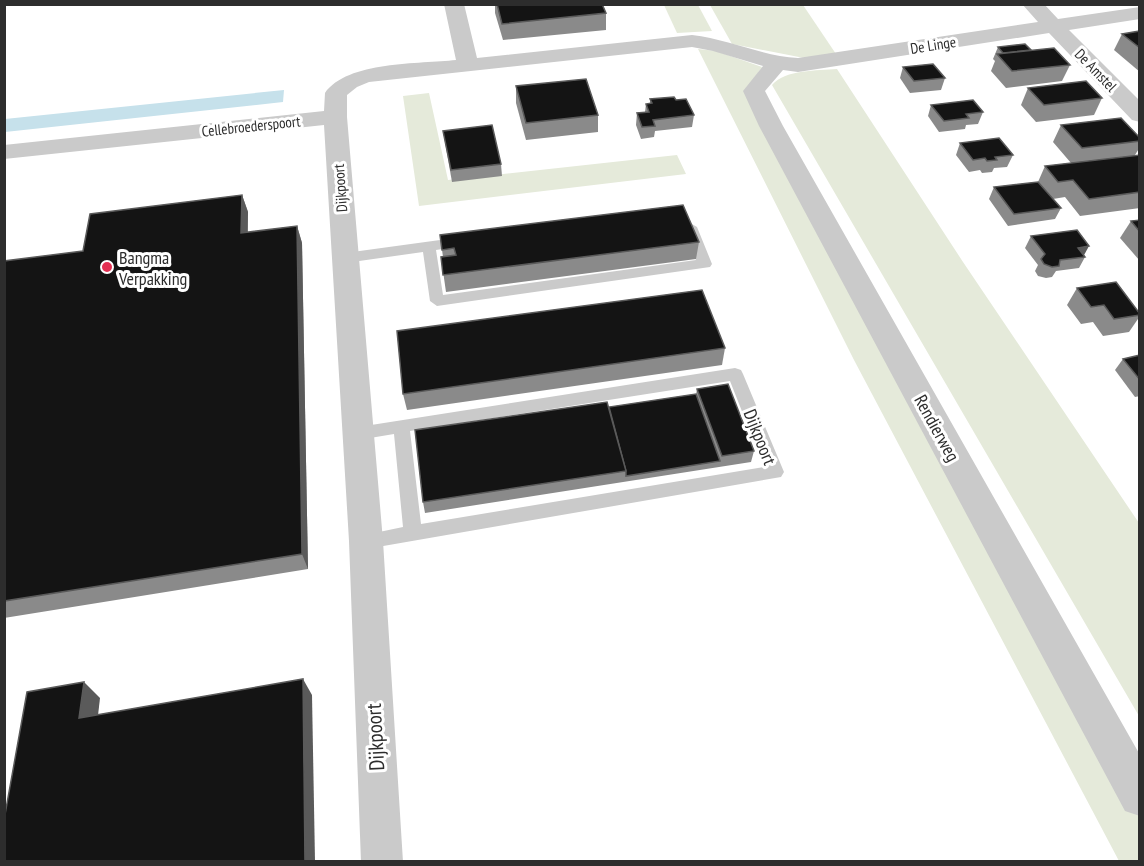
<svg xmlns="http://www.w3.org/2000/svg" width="1144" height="866" font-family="'PT Sans Narrow',sans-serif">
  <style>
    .green { fill: #e5eada }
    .water { fill: #c6e1eb }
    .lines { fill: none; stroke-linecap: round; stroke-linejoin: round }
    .lane { fill: #cacaca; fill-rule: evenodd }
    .street { fill: #cacaca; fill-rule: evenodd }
    .wall { fill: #8a8a8a }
    .shaded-wall { fill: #5a5a5a }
    .building { fill: #141414; stroke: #5a5a5a; stroke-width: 1.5 }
    .poi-dot { fill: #e32f52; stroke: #fff; stroke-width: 2 }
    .labels { text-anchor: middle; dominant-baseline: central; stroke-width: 6; stroke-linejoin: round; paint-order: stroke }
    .far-street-label { font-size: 15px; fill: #2d2d2d; stroke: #fff }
    .poi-label { font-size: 18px; fill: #2d2d2d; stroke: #fff; text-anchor: start }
    .street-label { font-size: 18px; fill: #2d2d2d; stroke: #fff }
    .near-street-label { font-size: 21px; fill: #2d2d2d; stroke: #fff }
  </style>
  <rect width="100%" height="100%" fill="#fff"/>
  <g class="green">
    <path d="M 664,5 L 698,5 L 712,31 L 677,33 Z"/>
    <path d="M 710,5 L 803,5 L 836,54 L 804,58 L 732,44 Z"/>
    <path d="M 698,49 L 716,51 L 762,67 L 746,90 L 1139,813 L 1139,861 L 1119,861 L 854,360 Z"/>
    <path d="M 837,69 L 963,262 L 1139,523 L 1139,716 L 772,85 C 786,69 817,71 837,69 Z"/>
    <path d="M 429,93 L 448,180 L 677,155 L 686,174 L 419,206 L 403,96 Z"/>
  </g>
  <path class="water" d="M 284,90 L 283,102 L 5,132 L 5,119 Z"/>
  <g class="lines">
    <g class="lane">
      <path d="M 690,223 L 697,227 L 712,264 L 710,267 L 437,306 L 430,301 L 423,252 L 345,263 L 338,258 L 345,253 L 462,237 L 467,239 L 469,242 L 467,245 L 436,250 L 443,295 L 696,260 L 683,227 Z"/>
      <path d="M 735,368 L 741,370 L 743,374 L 784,472 L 781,477 L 366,549 L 360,546 L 357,541 L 360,536 L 403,527 L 394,434 L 358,440 L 352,438 L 350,433 L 352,428 ZM 730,381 L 764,467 L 421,524 L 410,431 Z"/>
    </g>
    <path class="street" d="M 444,4 L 464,4 L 477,58 L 692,35 C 728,39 762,56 798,58 L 1038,22 L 1022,4 L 1044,4 L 1058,19 L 1140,7 L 1140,19 L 1069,30 L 1140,101 L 1140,122 L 1132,120 L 1049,33 L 798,72 L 783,70 L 765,91 L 783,126 L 1140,755 L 1140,816 L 1125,811 L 759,126 L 743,91 L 763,66 L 713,51 L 692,47 L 369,82 L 357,87 L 347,95 L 347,117 L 383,541 L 403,862 L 361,862 L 349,541 L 324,125 L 4,159 L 4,145 L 324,111 L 325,93 C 347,61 420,64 456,60 Z"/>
  </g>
  <g class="wall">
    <path d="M 495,4 L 602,4 L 606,13 L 606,30 L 503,40 L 495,13 Z"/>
    <path d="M 838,4 L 857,4 L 840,6 Z"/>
    <path d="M 1140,31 L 1140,72 L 1114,50 L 1122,34 Z"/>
    <path d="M 998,47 L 1031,50 L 1070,65 L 1062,81 L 1006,88 L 991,71 L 995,61 L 993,59 Z"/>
    <path d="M 903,67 L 945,78 L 941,90 L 910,93 L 900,78 Z"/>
    <path d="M 516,86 L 598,115 L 598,132 L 526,140 L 516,103 Z"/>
    <path d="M 1028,88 L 1102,98 L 1094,115 L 1036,122 L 1021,105 Z"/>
    <path d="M 650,99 L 676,100 L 694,115 L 692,127 L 655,131 L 654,137 L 641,139 L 636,125 L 637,113 L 645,112 L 646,104 L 650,103 Z"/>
    <path d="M 931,105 L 983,112 L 978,124 L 966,125 L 965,129 L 939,132 L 928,116 Z"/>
    <path d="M 1061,125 L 1140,138 L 1140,147 L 1135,155 L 1140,155 L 1140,208 L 1080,216 L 1065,197 L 1053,199 L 1061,208 L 1055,219 L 1008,226 L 989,199 L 994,187 L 1038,182 L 1045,166 L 1071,163 L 1053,142 Z"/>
    <path d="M 443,131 L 501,164 L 502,176 L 452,182 Z"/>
    <path d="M 960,143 L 1013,155 L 1007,167 L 994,168 L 992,172 L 982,173 L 980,170 L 969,172 L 956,155 Z"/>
    <path d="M 242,195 L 248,212 L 248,232 L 297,226 L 302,243 L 308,569 L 4,618 L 4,261 L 83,251 Z"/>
    <path d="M 1140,220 L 1140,261 L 1120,238 L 1131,221 Z"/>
    <path d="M 440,235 L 699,242 L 696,259 L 446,292 L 441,257 L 443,257 Z"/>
    <path d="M 1031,236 L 1084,255 L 1085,257 L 1079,268 L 1056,271 L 1052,277 L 1046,278 L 1038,276 L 1035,271 L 1038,265 L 1025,248 Z"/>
    <path d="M 1077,288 L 1140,314 L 1140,316 L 1129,332 L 1103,336 L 1093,322 L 1081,324 L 1067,305 Z"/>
    <path d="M 725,348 L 722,365 L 407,410 L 403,394 Z"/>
    <path d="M 1140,355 L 1140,396 L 1135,397 L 1115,370 L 1123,359 Z"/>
    <path d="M 697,389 L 754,451 L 751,462 L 425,513 L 423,502 L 609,407 L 696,395 Z"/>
  </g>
  <g class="shaded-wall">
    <path d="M 242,195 L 248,212 L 247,250 L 241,233 Z"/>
    <path d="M 297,226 L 302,243 L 308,569 L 302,554 Z"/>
    <path d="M 1089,246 L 1083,257 L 1078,248 Z"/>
    <path d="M 303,679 L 312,695 L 315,861 L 305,861 Z"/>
    <path d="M 84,682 L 100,698 L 96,733 L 79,718 Z"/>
  </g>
  <g class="building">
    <path d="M 497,4 L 602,4 L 606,13 L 502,24 Z"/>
    <path d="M 1140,31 L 1140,48 L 1122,34 Z"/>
    <path d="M 1025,44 L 1031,50 L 1003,53 L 998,47 Z"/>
    <path d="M 1054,48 L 1070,65 L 1012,71 L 997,54 Z"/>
    <path d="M 933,64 L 945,78 L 914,81 L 903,67 Z"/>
    <path d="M 586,79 L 598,115 L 526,123 L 516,86 Z"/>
    <path d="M 1086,81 L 1102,98 L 1044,105 L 1028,88 Z"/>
    <path d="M 674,97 L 676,100 L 686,99 L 694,115 L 653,120 L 655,126 L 642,127 L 637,113 L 649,112 L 646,104 L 652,103 L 650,99 Z"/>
    <path d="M 973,100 L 983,112 L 966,114 L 969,118 L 944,121 L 931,105 Z"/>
    <path d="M 1121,118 L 1140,138 L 1140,141 L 1082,148 L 1061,125 Z"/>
    <path d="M 492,125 L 501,164 L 451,170 L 443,131 Z"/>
    <path d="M 999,138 L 1013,155 L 995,157 L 997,160 L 987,161 L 985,158 L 973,160 L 960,143 Z"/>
    <path d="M 1140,155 L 1140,192 L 1089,199 L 1073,180 L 1058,182 L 1045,166 Z"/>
    <path d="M 1038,182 L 1061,208 L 1014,214 L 994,187 Z"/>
    <path d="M 242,195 L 241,233 L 297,226 L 302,554 L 4,601 L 4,261 L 83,251 L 90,214 Z"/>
    <path d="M 683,205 L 699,242 L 443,275 L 441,257 L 456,255 L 454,248 L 442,250 L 440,235 Z"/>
    <path d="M 1140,220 L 1140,232 L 1131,221 Z"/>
    <path d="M 1077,230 L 1089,246 L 1078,248 L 1085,257 L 1060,260 L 1059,266 L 1052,267 L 1044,264 L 1041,259 L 1045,254 L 1031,236 Z"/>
    <path d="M 1116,282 L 1140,314 L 1140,315 L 1114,319 L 1104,305 L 1091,307 L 1077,288 Z"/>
    <path d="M 702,290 L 725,348 L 403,394 L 397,331 Z"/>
    <path d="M 1140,355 L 1140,380 L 1123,359 Z"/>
    <path d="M 728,384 L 754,451 L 722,456 L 697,389 Z"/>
    <path d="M 696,394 L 720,461 L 626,476 L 626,471 L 609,407 Z"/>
    <path d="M 607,402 L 626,471 L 423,502 L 415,430 Z"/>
    <path d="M 303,679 L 305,861 L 4,861 L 4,820 L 27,692 L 84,682 L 79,718 Z"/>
  </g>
  <circle class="poi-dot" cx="107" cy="267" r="6"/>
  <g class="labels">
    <g class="far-street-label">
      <text transform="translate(933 45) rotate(-9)">De Linge</text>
      <text transform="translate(1096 70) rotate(46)">De Amstel</text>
      <text transform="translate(251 126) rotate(-6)">Cellebroederspoort</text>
      <text transform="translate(340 188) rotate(-94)">Dijkpoort</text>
    </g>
    <g class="poi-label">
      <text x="119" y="257">Bangma<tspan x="119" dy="21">Verpakking</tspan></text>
    </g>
    <g class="street-label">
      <text transform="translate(937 428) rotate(61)">Rendierweg</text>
      <text transform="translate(760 437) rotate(68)">Dijkpoort</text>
    </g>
    <g class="near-street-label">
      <text transform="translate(375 737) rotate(-93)">Dijkpoort</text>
    </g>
  </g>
  <rect width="1144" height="866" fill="none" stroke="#2d2d2d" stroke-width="12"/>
</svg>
